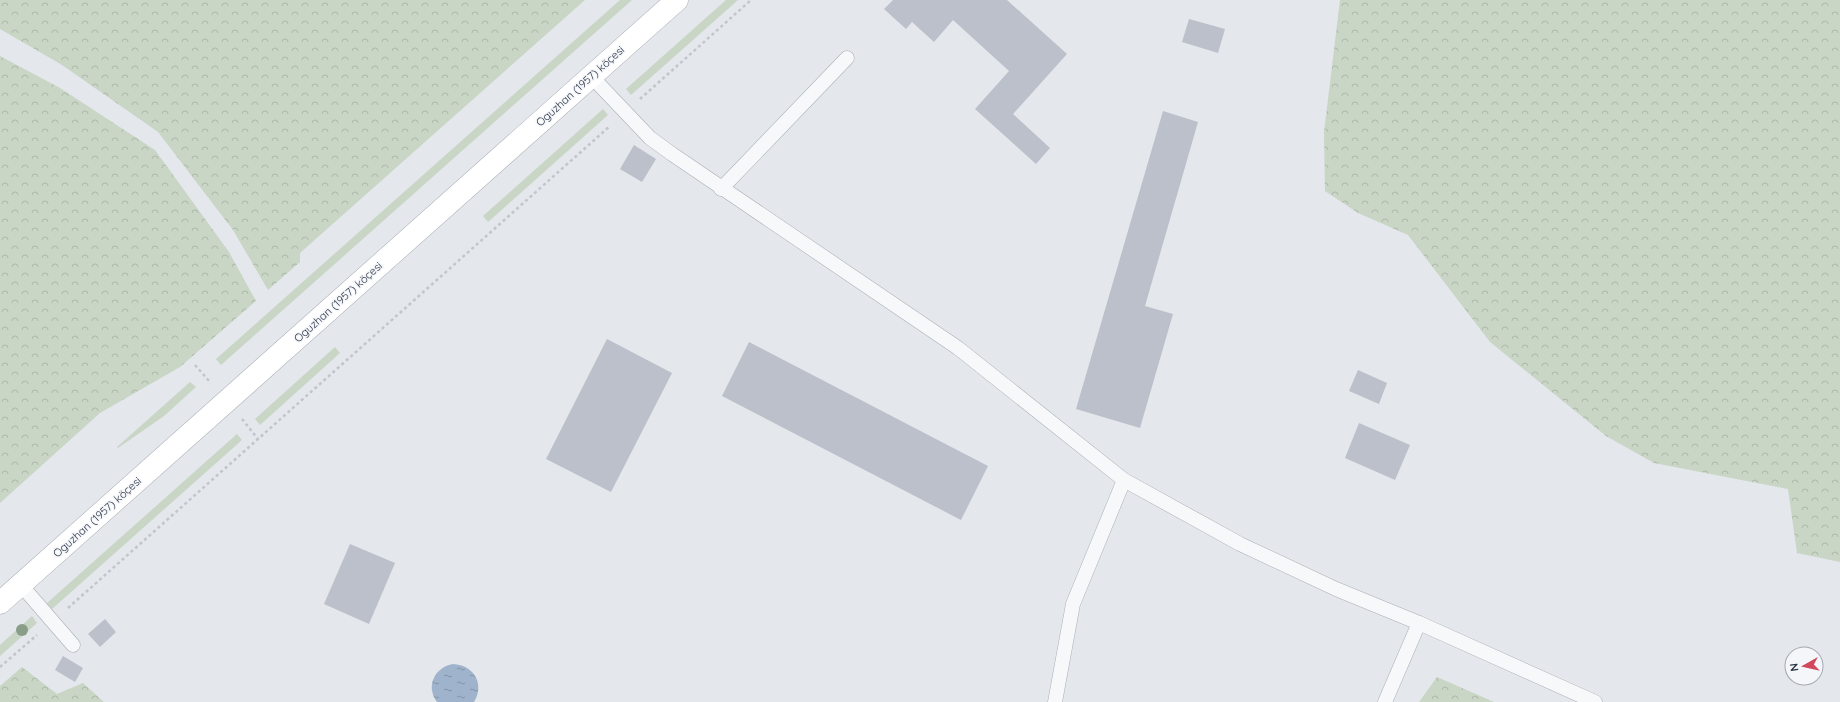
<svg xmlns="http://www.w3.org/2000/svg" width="1840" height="702" font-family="Quicksand,sans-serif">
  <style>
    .grass { fill: #c9d6c5 }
    .forest { fill: url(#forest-crowns) }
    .water { fill: url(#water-ripples) }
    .building { fill: #bbc0ca }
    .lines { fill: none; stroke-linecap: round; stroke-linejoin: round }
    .lane-casing { stroke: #a9aeb7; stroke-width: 15 }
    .secondary-casing { stroke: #a9aeb7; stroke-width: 23 }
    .path { stroke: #c2c5cb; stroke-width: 2.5; stroke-dasharray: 3 3; stroke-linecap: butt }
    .lane { stroke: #f7f8fa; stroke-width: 14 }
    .secondary { stroke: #fff; stroke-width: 22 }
    .tree { fill: #899d89 }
    .labels { text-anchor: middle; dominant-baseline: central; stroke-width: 3; stroke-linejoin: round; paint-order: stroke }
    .street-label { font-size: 11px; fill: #2b3445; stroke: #f4f6f9 }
  </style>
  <defs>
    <pattern id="forest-crowns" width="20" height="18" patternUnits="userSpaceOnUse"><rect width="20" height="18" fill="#c9d6c5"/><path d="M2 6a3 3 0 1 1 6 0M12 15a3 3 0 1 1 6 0" fill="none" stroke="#adb8ab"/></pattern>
    <pattern id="water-ripples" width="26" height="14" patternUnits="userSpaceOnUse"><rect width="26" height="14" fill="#9fb4cc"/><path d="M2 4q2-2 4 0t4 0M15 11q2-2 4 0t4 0" fill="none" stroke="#8293a7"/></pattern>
  </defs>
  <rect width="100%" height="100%" fill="#e4e7ec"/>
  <g class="grass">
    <path d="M 620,0 L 632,0 L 221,365 L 216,359 Z"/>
    <path d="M 726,0 L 738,0 L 631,95 L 626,89 Z"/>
    <path d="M 603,109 L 608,115 L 488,222 L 483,216 Z"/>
    <path d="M 335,347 L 340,353 L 260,425 L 255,419 Z"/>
    <path d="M 190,382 L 196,387 L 164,416 L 118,448 L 117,447 Z"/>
    <path d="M 237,434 L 242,440 L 52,609 L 47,603 Z"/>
    <path d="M 32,616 L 37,623 L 0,656 L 0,645 Z"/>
  </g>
  <g class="forest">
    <path d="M 0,0 L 585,0 L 300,253 L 300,262 L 268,290 L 233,230 L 158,132 L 62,65 L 0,29 Z"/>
    <path d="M 1340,0 L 1840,0 L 1840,562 L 1797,553 L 1788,489 L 1654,463 L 1606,436 L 1490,342 L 1408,235 L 1358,213 L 1325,191 L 1324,132 Z"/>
    <path d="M 0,56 L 60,88 L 155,150 L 229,252 L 256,301 L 180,367 L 100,413 L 0,503 Z"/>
    <path d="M 22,667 L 57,694 L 83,683 L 104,702 L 0,702 L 0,686 Z"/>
    <path d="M 1437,677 L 1494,702 L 1419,702 Z"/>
  </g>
  <path class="water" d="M 453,664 C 474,665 485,684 474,702 L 437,702 C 425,686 435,667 453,664 Z"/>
  <g class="building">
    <path d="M 893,0 L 1007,0 L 1067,54 L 1013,114 L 1050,148 L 1036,164 L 975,109 L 1009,71 L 953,20 L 934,42 L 912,22 L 906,29 L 884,9 Z"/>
    <path d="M 1189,19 L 1225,29 L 1218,53 L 1182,42 Z"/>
    <path d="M 1163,111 L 1198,122 L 1145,306 L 1173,314 L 1140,428 L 1076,409 Z"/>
    <path d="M 634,145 L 656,159 L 642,182 L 620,169 Z"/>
    <path d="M 607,339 L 672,373 L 611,492 L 546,459 Z"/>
    <path d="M 749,342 L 988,466 L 961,520 L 722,396 Z"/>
    <path d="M 1358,370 L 1387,383 L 1379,404 L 1349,391 Z"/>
    <path d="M 1359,423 L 1410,445 L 1395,480 L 1345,458 Z"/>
    <path d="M 350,544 L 395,563 L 369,624 L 324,604 Z"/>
    <path d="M 105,619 L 116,632 L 100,647 L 88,634 Z"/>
    <path d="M 63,656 L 83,668 L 75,682 L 55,670 Z"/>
  </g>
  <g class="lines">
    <defs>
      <g id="lane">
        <path d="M 591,76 L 650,138 L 672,154 L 958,348 L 1124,480 L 1073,604 L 1055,702"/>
        <path d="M 721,189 L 847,58"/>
        <path d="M 1124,480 L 1240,544 L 1336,589 L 1419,623 L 1595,702"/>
        <path d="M 21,585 L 73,645"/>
        <path d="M 1385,702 L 1419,623"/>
      </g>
      <path id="secondary" d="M 0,603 L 677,0"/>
    </defs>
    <use href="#lane" class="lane-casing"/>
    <use href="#secondary" class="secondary-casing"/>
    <g class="path">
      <path d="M 640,99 L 751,0"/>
      <path d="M 195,365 L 210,382"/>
      <path d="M 242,419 L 258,439"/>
      <path d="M 68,608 L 610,126"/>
      <path d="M 0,667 L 37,635"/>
    </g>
    <use href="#lane" class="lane"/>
    <use href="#secondary" class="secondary"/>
  </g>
  <circle class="tree" cx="22" cy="630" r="6"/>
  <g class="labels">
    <g class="street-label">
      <text transform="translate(580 86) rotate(-42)">Oguzhan (1957) köçesi</text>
      <text transform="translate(338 302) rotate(-42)">Oguzhan (1957) köçesi</text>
      <text transform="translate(97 517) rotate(-42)">Oguzhan (1957) köçesi</text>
    </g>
  </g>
  <g transform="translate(1804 666) rotate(262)"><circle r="19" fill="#f4f6f9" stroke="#a4a8b1"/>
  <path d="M0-3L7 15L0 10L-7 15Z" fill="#d1495b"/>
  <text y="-6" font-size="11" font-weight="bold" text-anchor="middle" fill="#2b3445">N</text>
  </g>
</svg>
